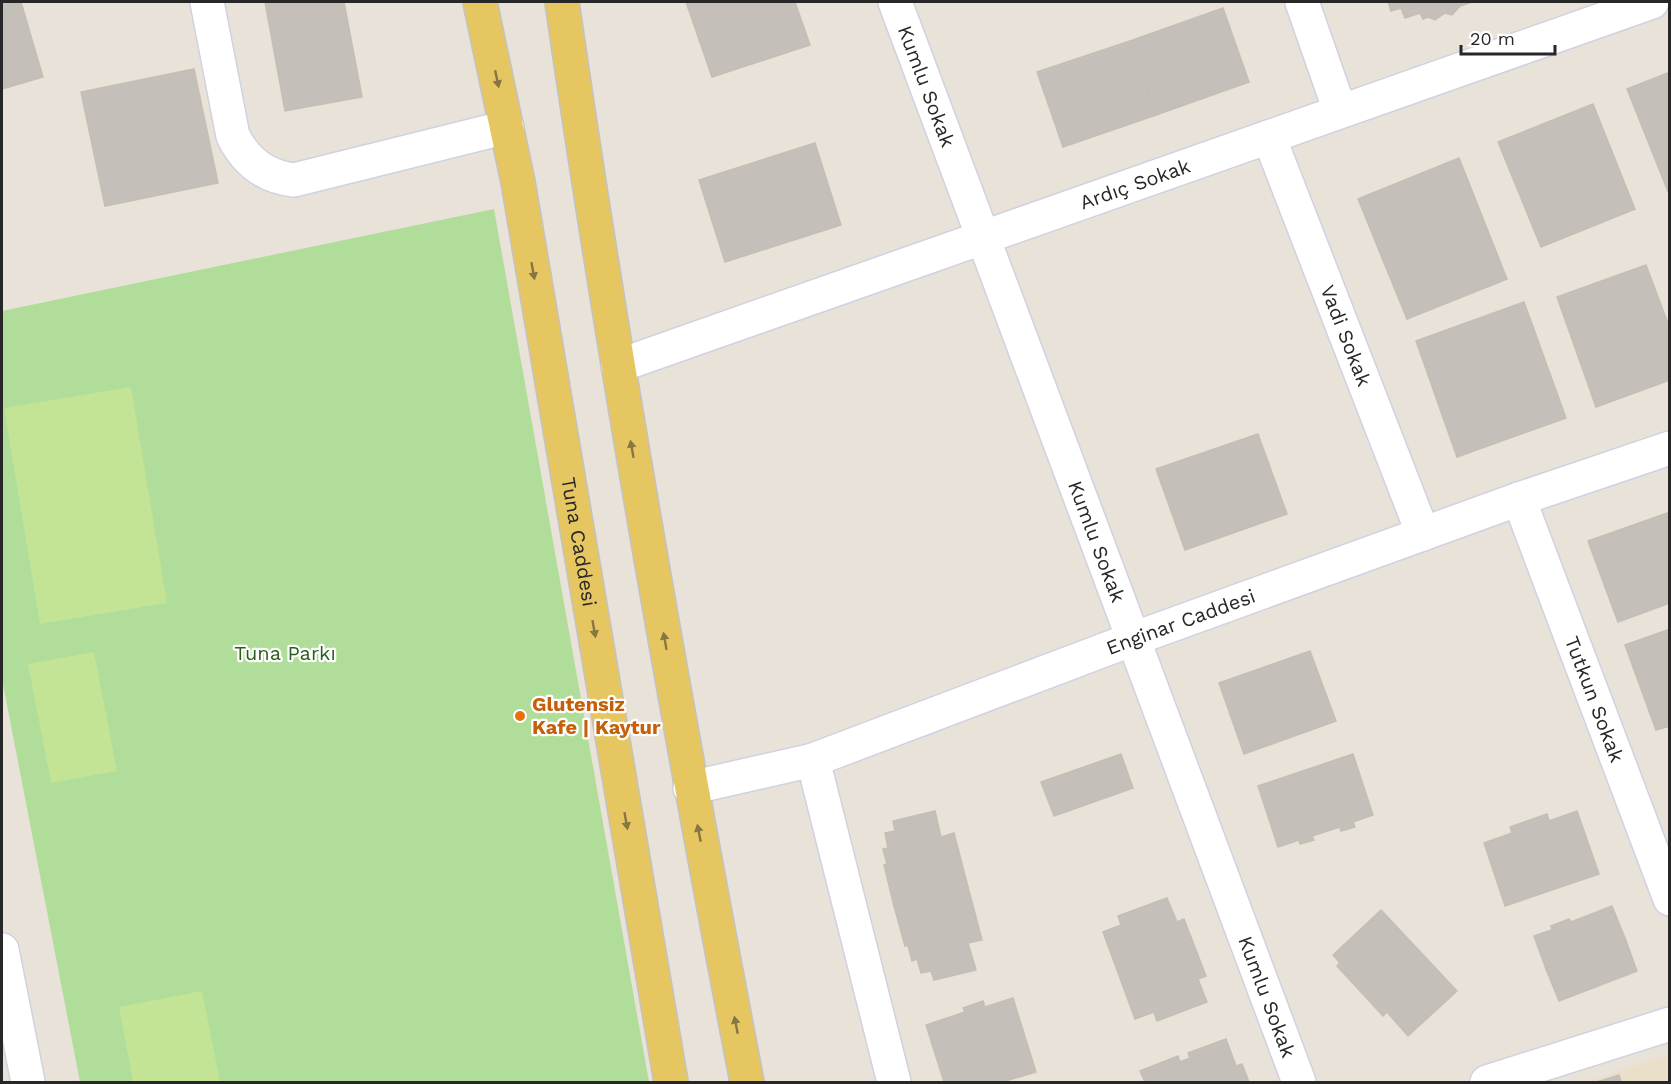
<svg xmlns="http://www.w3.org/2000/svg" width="1671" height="1084" font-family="'Work Sans',sans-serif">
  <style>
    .education { fill: #eadfc9 }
    .green { fill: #b0dd99 }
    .pitch { fill: #c3e495 }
    .building { fill: #c4bfb9; stroke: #c4beb4; stroke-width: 1.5 }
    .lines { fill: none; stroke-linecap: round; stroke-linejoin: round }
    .minor-casing { stroke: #cfd2e0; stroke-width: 36 }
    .major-casing { stroke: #c3c3c3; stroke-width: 36 }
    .minor { stroke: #fff; stroke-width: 33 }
    .major { stroke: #e6c661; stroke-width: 33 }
    .oneway { fill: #867644 }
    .food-dot { fill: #e8710a; stroke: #fff; stroke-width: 2 }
    .labels { text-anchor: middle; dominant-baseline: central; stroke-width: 4.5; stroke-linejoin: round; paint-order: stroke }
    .street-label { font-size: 20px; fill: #272727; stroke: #fff }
    .park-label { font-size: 20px; fill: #2b5e1d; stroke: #fff }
    .food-label { font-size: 20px; font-weight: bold; fill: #c56008; stroke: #fff; text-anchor: start }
  </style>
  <rect width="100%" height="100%" fill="#e9e2d9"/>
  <path class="education" d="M 1669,1054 L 1669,1082 L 1587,1082 Z"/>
  <path class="green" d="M 494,209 L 649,1082 L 80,1082 L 2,679 L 2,311 Z"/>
  <g class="pitch">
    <path d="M 131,387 L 167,603 L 40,624 L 4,408 Z"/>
    <path d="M 94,652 L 117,771 L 51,783 L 28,664 Z"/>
    <path d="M 202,991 L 220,1082 L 133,1082 L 119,1007 Z"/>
  </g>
  <g class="building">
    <path d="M 2,2 L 21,2 L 43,77 L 2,89 Z"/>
    <path d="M 265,2 L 344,2 L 362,97 L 285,111 Z"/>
    <path d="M 686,2 L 795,2 L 810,45 L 712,77 Z"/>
    <path d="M 1388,2 L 1472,2 L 1460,6 L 1452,15 L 1445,13 L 1435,20 L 1428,17 L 1423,19 L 1420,13 L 1405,18 L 1401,8 L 1391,11 Z"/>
    <path d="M 1223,8 L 1249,82 L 1156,115 L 1130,41 Z"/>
    <path d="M 1130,41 L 1156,115 L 1063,147 L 1037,72 Z"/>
    <path d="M 194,69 L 218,183 L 105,206 L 81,92 Z"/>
    <path d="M 1670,72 L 1670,194 L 1669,194 L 1627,89 Z"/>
    <path d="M 1593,104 L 1635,209 L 1541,247 L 1498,142 Z"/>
    <path d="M 815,143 L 841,225 L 725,262 L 699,180 Z"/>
    <path d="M 1459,158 L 1507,279 L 1407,319 L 1358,199 Z"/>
    <path d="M 1646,265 L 1670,329 L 1670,380 L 1596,407 L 1557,297 Z"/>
    <path d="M 1524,302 L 1566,418 L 1457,457 L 1416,341 Z"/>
    <path d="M 1258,434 L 1287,514 L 1185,550 L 1156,469 Z"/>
    <path d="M 1670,512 L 1670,603 L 1618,622 L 1588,541 Z"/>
    <path d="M 1670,629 L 1670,726 L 1656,730 L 1625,645 Z"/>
    <path d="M 1310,651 L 1336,721 L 1244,754 L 1219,683 Z"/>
    <path d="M 1121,754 L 1133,788 L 1054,816 L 1041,782 Z"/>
    <path d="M 1353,754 L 1373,815 L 1353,822 L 1355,827 L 1341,831 L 1340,827 L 1312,836 L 1314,840 L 1300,844 L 1299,840 L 1278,847 L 1258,786 Z"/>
    <path d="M 935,811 L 941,837 L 954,833 L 968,887 L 894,906 L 884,865 L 887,864 L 883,849 L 888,848 L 885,833 L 895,831 L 893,821 Z"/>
    <path d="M 1577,811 L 1599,874 L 1505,906 L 1484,843 L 1512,833 L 1510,827 L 1547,814 L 1549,821 Z"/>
    <path d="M 968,887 L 982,940 L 968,943 L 976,970 L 934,980 L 931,971 L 921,973 L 917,959 L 912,961 L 908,945 L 905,946 L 894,906 Z"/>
    <path d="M 1167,898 L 1177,922 L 1184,919 L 1206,976 L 1198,979 L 1207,1002 L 1157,1021 L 1154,1012 L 1135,1019 L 1103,932 L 1121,925 L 1118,916 Z"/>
    <path d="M 1612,906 L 1625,938 L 1546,969 L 1534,936 L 1552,930 L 1551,926 L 1569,919 L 1571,922 Z"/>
    <path d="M 1381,910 L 1457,991 L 1408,1036 L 1387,1012 L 1383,1016 L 1337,966 L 1340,963 L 1333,955 Z"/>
    <path d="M 1625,938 L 1637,971 L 1559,1001 L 1546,969 Z"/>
    <path d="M 1013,998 L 1036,1072 L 1002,1082 L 944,1082 L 926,1025 L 965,1012 L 963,1008 L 983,1001 L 985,1007 Z"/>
    <path d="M 1226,1039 L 1236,1066 L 1242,1064 L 1249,1082 L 1145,1082 L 1140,1071 L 1178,1056 L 1180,1062 L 1190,1058 L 1188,1053 Z"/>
    <path d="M 1619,1075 L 1621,1082 L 1597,1082 Z"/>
  </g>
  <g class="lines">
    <defs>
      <g id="minor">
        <path d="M 207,2 L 233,136 C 246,162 266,177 294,180 L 507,127"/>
        <path id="s1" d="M 895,2 L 1299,1082"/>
        <path d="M 1302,2 L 1340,111"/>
        <path id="s2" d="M 1269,137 L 1423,534"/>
        <path id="s3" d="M 618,366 L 1652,2"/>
        <path id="s4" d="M 1519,499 L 1670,899"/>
        <path d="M 813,760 L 894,1082"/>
        <path id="s5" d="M 690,788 L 813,760 L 1133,639 L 1519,499 L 1670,448"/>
        <path d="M 2,950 L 28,1082"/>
        <path d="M 1487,1082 L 1670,1024"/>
      </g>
      <g id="major">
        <path id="s6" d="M 480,2 L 518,182 L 671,1082"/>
        <path d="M 562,2 C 614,363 678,723 747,1082"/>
      </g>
    </defs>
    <use href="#minor" class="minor-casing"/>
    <use href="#major" class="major-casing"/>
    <use href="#minor" class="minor"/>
    <use href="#major" class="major"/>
  </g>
  <defs><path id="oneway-solid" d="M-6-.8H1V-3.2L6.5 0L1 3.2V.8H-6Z" transform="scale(1.5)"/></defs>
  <g class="oneway">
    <use href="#oneway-solid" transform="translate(497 79) rotate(78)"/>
    <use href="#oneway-solid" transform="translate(533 271) rotate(80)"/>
    <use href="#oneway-solid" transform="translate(632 449) rotate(-100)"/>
    <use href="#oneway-solid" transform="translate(594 629) rotate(80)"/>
    <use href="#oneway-solid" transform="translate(665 641) rotate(-100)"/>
    <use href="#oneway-solid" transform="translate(626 821) rotate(80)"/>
    <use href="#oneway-solid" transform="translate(699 833) rotate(-101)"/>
    <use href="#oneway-solid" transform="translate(736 1025) rotate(-101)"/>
  </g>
  <circle class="food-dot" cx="520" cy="716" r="6"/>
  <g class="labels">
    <g class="street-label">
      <text stroke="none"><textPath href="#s1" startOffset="90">Kumlu Sokak</textPath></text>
      <text stroke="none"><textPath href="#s3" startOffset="548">Ardıç Sokak</textPath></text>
      <text stroke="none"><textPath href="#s2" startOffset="213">Vadi Sokak</textPath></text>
      <text stroke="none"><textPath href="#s6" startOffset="549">Tuna Caddesi</textPath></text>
      <text stroke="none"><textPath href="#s1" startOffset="576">Kumlu Sokak</textPath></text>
      <text stroke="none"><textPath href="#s5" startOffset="519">Enginar Caddesi</textPath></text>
      <text stroke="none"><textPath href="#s4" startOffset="214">Tutkun Sokak</textPath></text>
      <text stroke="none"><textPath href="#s1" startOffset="1062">Kumlu Sokak</textPath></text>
    </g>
    <g class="park-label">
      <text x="285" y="653">Tuna Parkı</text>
    </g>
    <g class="food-label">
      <text x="532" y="704">Glutensiz<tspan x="532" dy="23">Kafe | Kaytur</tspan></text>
    </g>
  </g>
  <rect width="1671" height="1084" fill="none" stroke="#272727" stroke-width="6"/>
  <path d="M1461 45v9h94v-9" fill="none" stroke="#272727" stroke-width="3"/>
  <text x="1470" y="45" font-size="18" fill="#272727" stroke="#ffffff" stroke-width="4.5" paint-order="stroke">20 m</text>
</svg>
